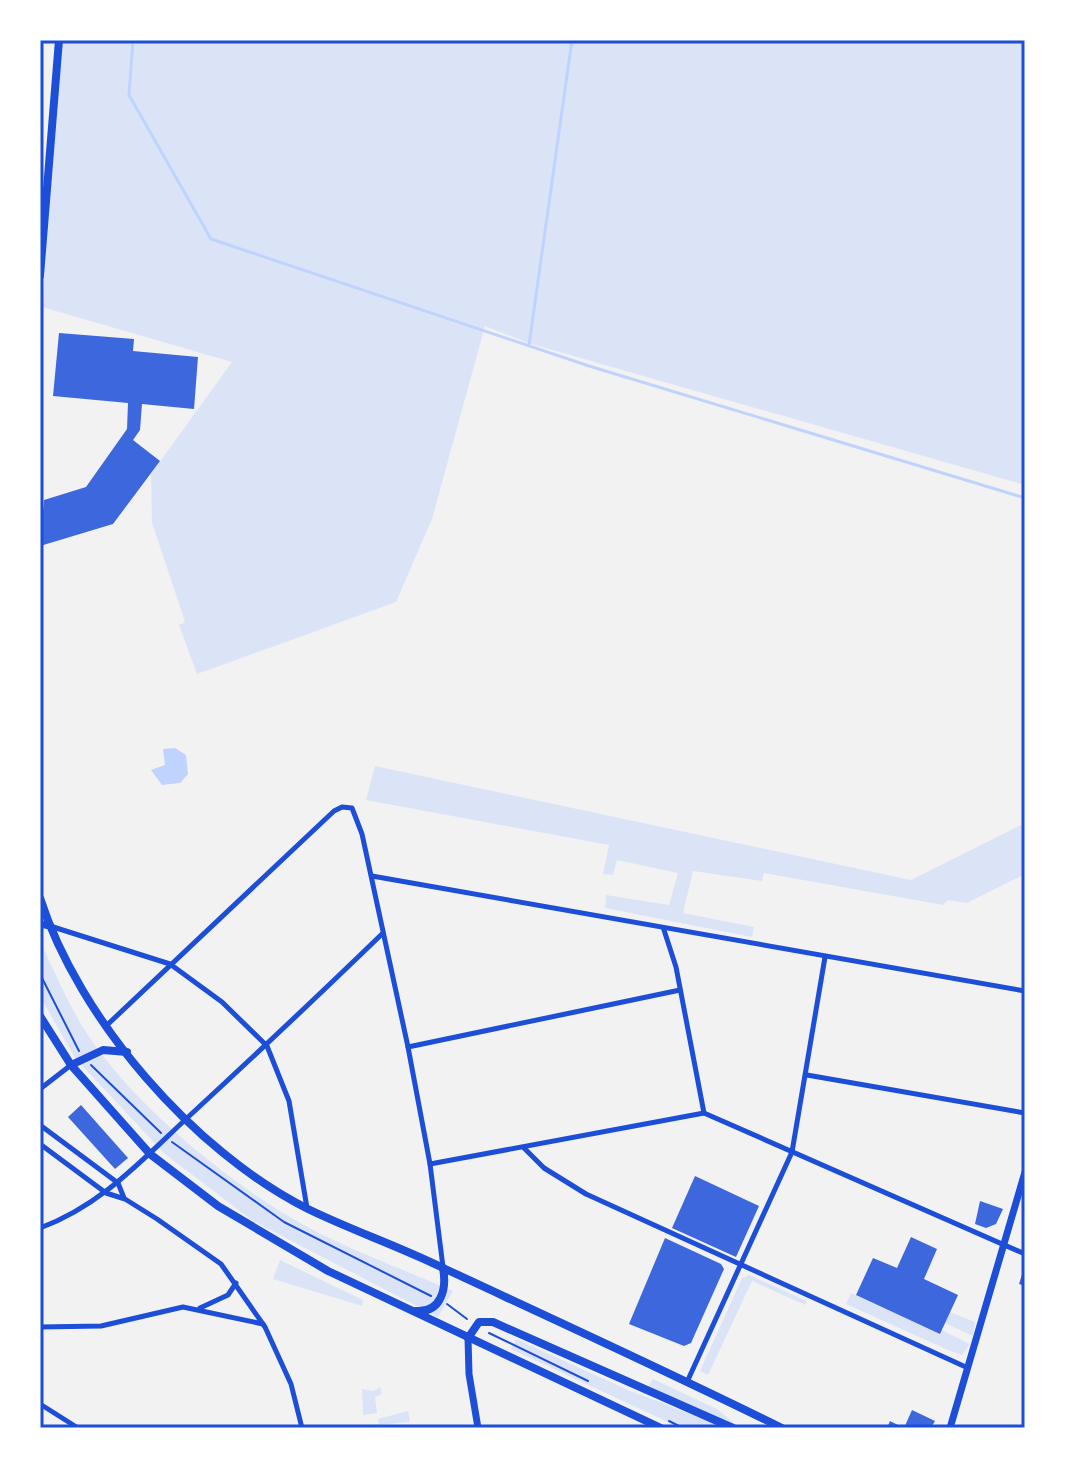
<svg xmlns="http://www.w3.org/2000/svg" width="1065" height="1468" font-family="'PT Sans Narrow',sans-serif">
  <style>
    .green { fill: #dbe4f7 }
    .water { fill: #bfd3fe }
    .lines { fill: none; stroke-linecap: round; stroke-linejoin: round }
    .stream { stroke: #bfd3fe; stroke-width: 3 }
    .building { fill: #3d67dc }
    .path { stroke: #1d4ed8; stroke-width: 2 }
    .minor { stroke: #1d4ed8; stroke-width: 5 }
    .tertiary { stroke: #1d4ed8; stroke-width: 7 }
    .secondary { stroke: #1d4ed8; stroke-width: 7 }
    .primary { stroke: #1d4ed8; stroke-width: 8 }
    .neatline { fill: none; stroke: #1d4ed8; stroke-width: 3 }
  </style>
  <rect width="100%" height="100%" fill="#f2f2f2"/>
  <g class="green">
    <path d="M 63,40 L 1025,40 L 1025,485 L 528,343 L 485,326 L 432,519 L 396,602 L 197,674 L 179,625 L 185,622 L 152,523 L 151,474 L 232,362 L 42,307 Z"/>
    <path d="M 375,766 L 911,880 L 1025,823 L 1025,874 L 967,903 L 948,900 L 943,905 L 764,873 L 762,881 L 693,871 L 683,913 L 754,927 L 752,937 L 605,908 L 606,895 L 669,905 L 678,873 L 617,860 L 613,875 L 603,874 L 609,845 L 366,800 Z"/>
    <path d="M 40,941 C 54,971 67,1001 84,1029 C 130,1102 227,1182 302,1224 C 349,1250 403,1269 453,1291 L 438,1317 L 253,1221 L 165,1154 L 75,1058 L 40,996 Z"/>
    <path d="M 280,1260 L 363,1300 L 362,1306 L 273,1279 Z"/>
    <path d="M 749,1275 L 807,1301 L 805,1305 L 752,1281 L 708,1375 L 700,1371 L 742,1278 Z"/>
    <path d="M 851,1293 L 939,1333 L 942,1330 L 970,1344 L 962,1355 L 948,1350 L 846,1304 Z"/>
    <path d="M 950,1312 L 975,1322 L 973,1336 L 945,1323 Z"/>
    <path d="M 516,1339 L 628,1390 L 727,1428 L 681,1428 L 511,1349 Z"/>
    <path d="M 653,1379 L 717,1409 L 740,1428 L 730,1428 L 649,1386 Z"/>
    <path d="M 380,1387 L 382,1394 L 375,1397 L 377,1413 L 363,1415 L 362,1389 L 374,1391 Z"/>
    <path d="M 408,1411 L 410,1422 L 379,1425 L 378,1419 Z"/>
  </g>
  <path class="water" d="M 175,748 L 186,755 L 188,774 L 180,783 L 162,785 L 151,770 L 165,765 L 163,749 Z"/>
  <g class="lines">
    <g class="stream">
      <path d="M 133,40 L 129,95 L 211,239 L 589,366 L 1025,498"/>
      <path d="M 529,345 L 572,40"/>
    </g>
  </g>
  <g class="building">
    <path d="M 59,333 L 134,339 L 133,351 L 198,357 L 194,409 L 142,404 L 140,430 L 133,440 L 160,461 L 113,524 L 40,546 L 44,500 L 86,487 L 127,429 L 128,403 L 53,396 Z"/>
    <path d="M 81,1105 L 128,1158 L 115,1169 L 68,1117 Z"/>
    <path d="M 695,1176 L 759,1206 L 736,1257 L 672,1228 Z"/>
    <path d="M 980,1201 L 1003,1209 L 996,1224 L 986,1228 L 975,1224 Z"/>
    <path d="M 911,1237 L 937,1249 L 924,1279 L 958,1295 L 940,1334 L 856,1295 L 873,1258 L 897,1268 Z"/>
    <path d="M 665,1238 L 721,1264 L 724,1269 L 691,1343 L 684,1346 L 629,1324 Z"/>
    <path d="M 1025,1265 L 1025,1286 L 1019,1284 Z"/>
    <path d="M 912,1410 L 935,1421 L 931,1428 L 887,1428 L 890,1421 L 904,1428 Z"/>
  </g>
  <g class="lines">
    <g class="path">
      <path d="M 40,974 L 79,1051"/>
      <path d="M 91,1065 L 161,1133"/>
      <path d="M 172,1142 L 284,1222 L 431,1296"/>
      <path d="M 447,1304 L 467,1319"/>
      <path d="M 489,1333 L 588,1381"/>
      <path d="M 669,1421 L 683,1428"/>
    </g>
    <g class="minor">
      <path d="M 372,876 L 1025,991"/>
      <path d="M 50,926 L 170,964 L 222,1002 L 267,1046 L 289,1101 L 307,1208"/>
      <path d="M 664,930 L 676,967 L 704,1113"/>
      <path d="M 106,1026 L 334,811 L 342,807 L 352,808 L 362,834 L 408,1047 L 430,1164 L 443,1267"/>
      <path d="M 408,1047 L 680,990"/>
      <path d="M 807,1075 L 1025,1113"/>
      <path d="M 40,1089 L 71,1065"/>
      <path d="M 40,1125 L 118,1183 L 124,1198"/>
      <path d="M 40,1144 L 106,1193 L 125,1199 L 157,1219 L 221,1264 L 265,1327 L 291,1384 L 302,1428"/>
      <path d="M 524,1148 L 544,1168 L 586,1194 L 968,1368"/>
      <path d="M 430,1164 L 704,1113 L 1025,1254"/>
      <path d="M 40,1228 C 100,1206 140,1162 186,1119 C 252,1058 318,996 383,933"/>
      <path d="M 200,1308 L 228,1295 L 236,1283"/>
      <path d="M 40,1327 L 101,1326 L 183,1307 L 263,1324"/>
      <path d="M 687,1382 L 792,1152 L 825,957"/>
      <path d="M 40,1404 L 78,1428"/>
    </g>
    <g class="tertiary">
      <path d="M 40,924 L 50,926"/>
      <path d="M 468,1338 L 469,1374 L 478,1428"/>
    </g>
    <path class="secondary" d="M 950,1428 L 1025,1172"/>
    <g class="primary">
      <path d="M 40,276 L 59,40"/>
      <path d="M 40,898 C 79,1019 193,1151 308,1209 C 351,1230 398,1246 441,1267 C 555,1320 669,1372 782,1428"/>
      <path d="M 40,1016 L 71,1065 L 150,1154 L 218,1206 L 328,1271 L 661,1428"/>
      <path d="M 71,1065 L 103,1050 L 127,1052"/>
      <path d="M 416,1311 C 441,1313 447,1289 443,1268"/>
      <path d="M 468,1338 L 479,1322 L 493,1322 L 733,1428"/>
    </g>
  </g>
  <rect width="1065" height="1468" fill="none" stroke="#ffffff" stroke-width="84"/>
  <rect x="42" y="42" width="981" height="1384" class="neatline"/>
</svg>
